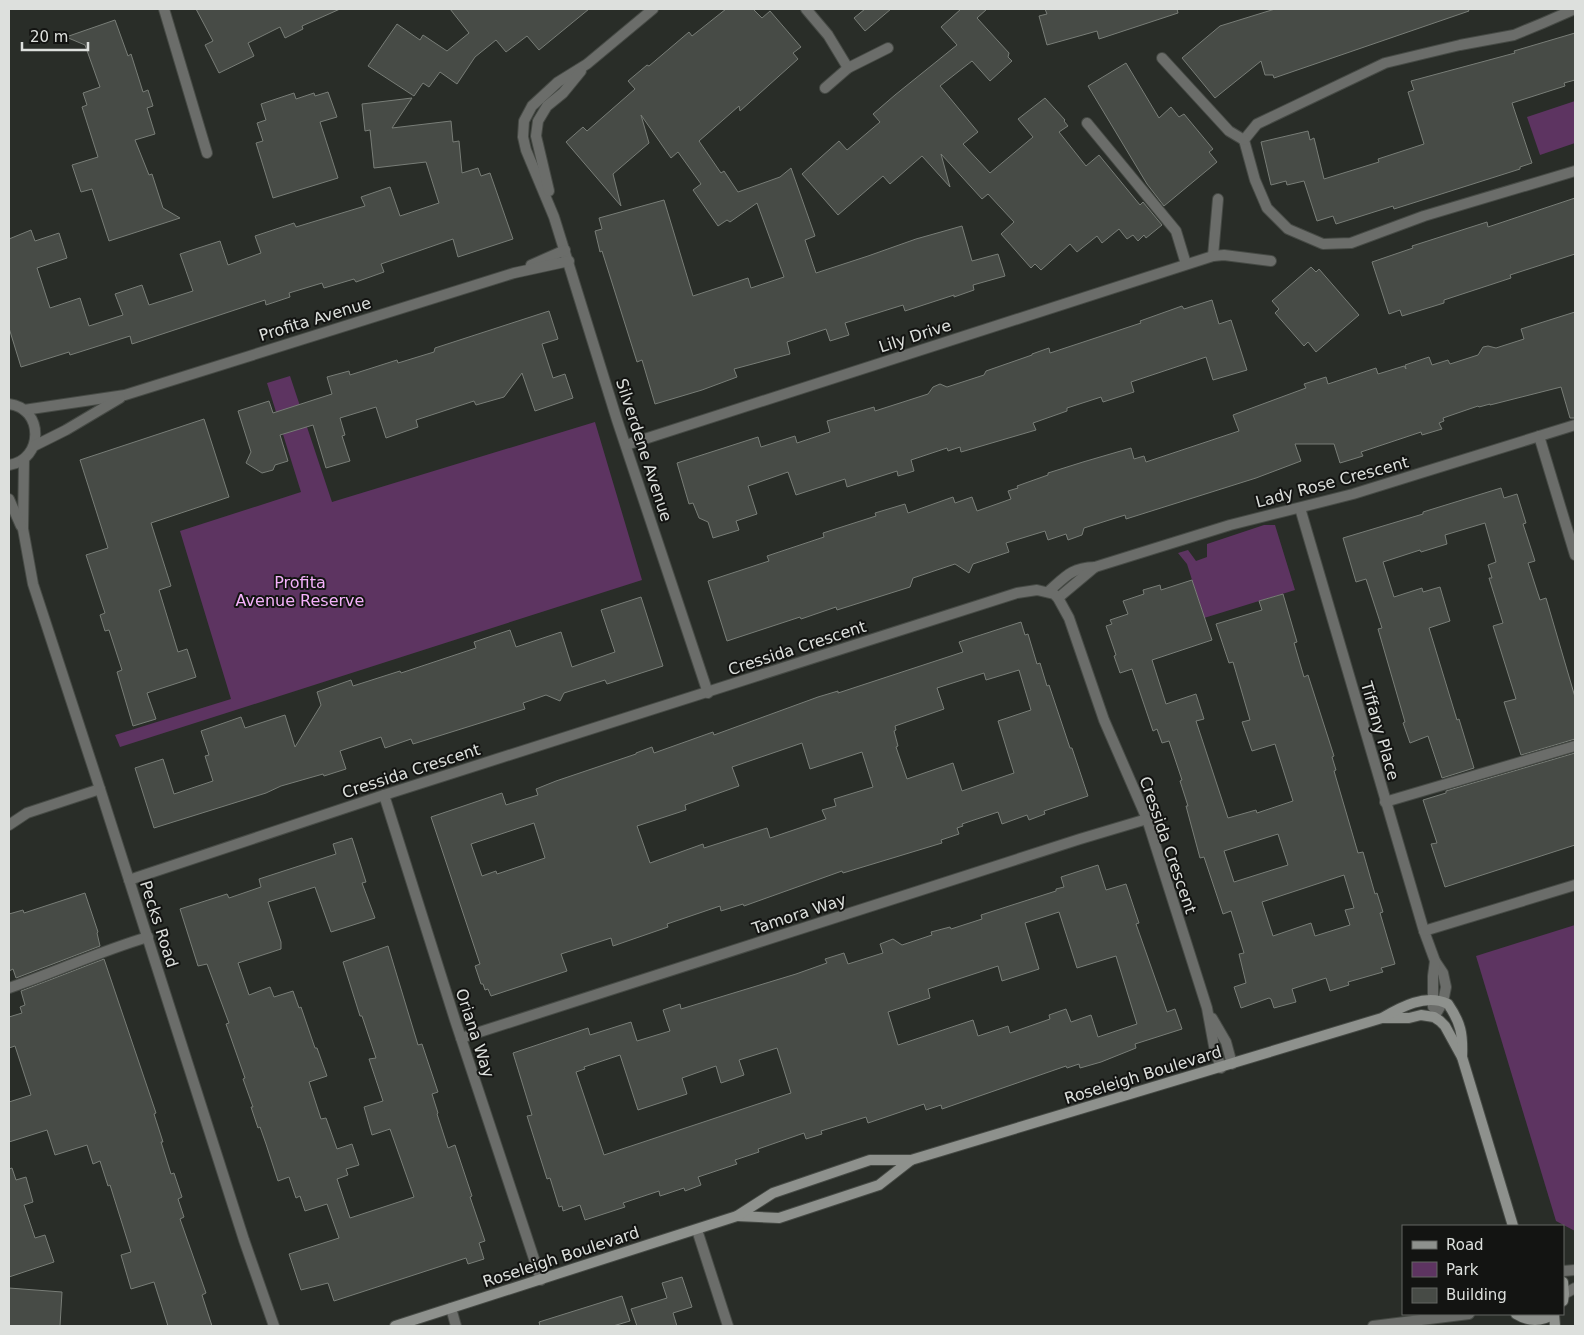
<svg xmlns="http://www.w3.org/2000/svg" width="1584" height="1335" font-family="'DejaVu Sans',sans-serif">
  <style>
    .green { fill: #5d3461 }
    .building { fill: #474b46; stroke: #787d77; fill-rule: evenodd }
    .lines { fill: none; stroke-linecap: round; stroke-linejoin: round }
    .lane-casing { stroke: #464a45; stroke-width: 12 }
    .street-casing { stroke: #464a45; stroke-width: 12 }
    .secondary-casing { stroke: #464a45; stroke-width: 12 }
    .lane { stroke: #6b6d6a; stroke-width: 10 }
    .street { stroke: #6b6d6a; stroke-width: 10 }
    .secondary { stroke: #8e918d; stroke-width: 10 }
    .labels { text-anchor: middle; dominant-baseline: central; stroke-width: 4; stroke-linejoin: round; paint-order: stroke }
    .street-label { font-size: 16px; fill: #dde0dd; stroke: #131412 }
    .park-label { font-size: 16px; fill: #f5b2fb; stroke: #131412 }
  </style>
  <rect width="100%" height="100%" fill="#292d28"/>
  <g class="green">
    <path d="M 1575,101 L 1575,143 L 1540,155 L 1527,117 Z"/>
    <path d="M 290,376 L 332,502 L 595,422 L 642,580 L 120,747 L 115,735 L 231,699 L 180,531 L 301,492 L 267,383 Z"/>
    <path d="M 1264,525 L 1275,525 L 1295,590 L 1204,618 L 1187,564 L 1178,553 L 1188,550 L 1196,561 L 1207,557 L 1207,544 Z"/>
    <path d="M 1575,925 L 1575,1231 L 1556,1221 L 1476,956 Z"/>
  </g>
  <g class="building">
    <path d="M 196,9 L 340,9 L 302,26 L 303,29 L 285,38 L 280,27 L 248,43 L 254,56 L 219,73 L 205,45 L 213,41 Z"/>
    <path d="M 450,9 L 589,9 L 539,50 L 527,36 L 506,52 L 496,40 L 475,57 L 457,84 L 440,72 L 429,87 L 423,83 L 414,96 L 368,66 L 397,24 L 420,40 L 423,35 L 447,51 L 469,33 Z"/>
    <path d="M 726,9 L 753,9 L 762,18 L 770,11 L 801,47 L 793,53 L 798,59 L 740,111 L 739,106 L 699,141 L 721,173 L 724,171 L 738,192 L 780,177 L 791,168 L 815,236 L 805,240 L 816,273 L 868,256 L 916,239 L 962,226 L 972,261 L 998,254 L 1005,276 L 973,285 L 974,290 L 954,297 L 954,295 L 905,311 L 903,305 L 845,323 L 849,335 L 830,341 L 826,329 L 787,342 L 790,354 L 734,369 L 737,377 L 702,390 L 655,404 L 642,360 L 637,362 L 602,251 L 600,252 L 595,231 L 602,229 L 599,218 L 664,200 L 693,296 L 748,278 L 751,288 L 784,277 L 757,203 L 730,222 L 727,220 L 718,226 L 693,190 L 701,184 L 678,152 L 671,158 L 641,115 L 649,143 L 613,174 L 621,206 L 566,142 L 583,127 L 587,131 L 635,89 L 628,81 L 647,65 L 649,66 L 689,32 L 692,36 Z"/>
    <path d="M 865,9 L 891,9 L 865,31 L 854,18 Z"/>
    <path d="M 961,9 L 987,9 L 977,18 L 1009,53 L 1008,57 L 1012,61 L 990,81 L 972,61 L 940,86 L 978,132 L 963,144 L 990,173 L 1033,137 L 1018,119 L 1045,98 L 1065,120 L 1064,121 L 1068,126 L 1059,132 L 1086,166 L 1099,155 L 1140,205 L 1143,202 L 1162,225 L 1146,238 L 1144,235 L 1138,241 L 1133,235 L 1127,239 L 1119,229 L 1102,243 L 1097,236 L 1077,252 L 1070,244 L 1041,270 L 1035,264 L 1031,268 L 1001,234 L 1014,222 L 988,194 L 982,199 L 941,154 L 950,187 L 922,156 L 890,184 L 883,176 L 838,215 L 802,174 L 839,141 L 847,150 L 880,122 L 873,114 L 895,95 L 957,45 L 941,27 Z"/>
    <path d="M 1045,9 L 1177,9 L 1178,13 L 1099,39 L 1097,31 L 1047,45 L 1039,16 L 1047,14 Z"/>
    <path d="M 1275,9 L 1468,9 L 1469,11 L 1274,78 L 1273,75 L 1265,75 L 1261,61 L 1215,98 L 1182,58 L 1220,26 Z"/>
    <path d="M 115,20 L 128,56 L 131,54 L 143,92 L 148,90 L 153,106 L 147,108 L 155,134 L 135,140 L 149,175 L 152,174 L 163,208 L 180,218 L 109,241 L 92,189 L 81,192 L 72,165 L 98,157 L 82,107 L 87,105 L 83,93 L 100,87 L 85,45 L 66,37 Z"/>
    <path d="M 1575,33 L 1575,80 L 1564,83 L 1565,86 L 1512,103 L 1532,163 L 1520,167 L 1520,169 L 1394,209 L 1393,206 L 1336,224 L 1333,216 L 1317,221 L 1304,181 L 1287,185 L 1286,181 L 1271,185 L 1261,142 L 1308,131 L 1310,140 L 1314,138 L 1324,179 L 1379,162 L 1378,159 L 1424,144 L 1408,92 L 1414,90 L 1411,81 L 1515,53 L 1514,51 Z"/>
    <path d="M 1126,63 L 1159,118 L 1171,107 L 1179,117 L 1184,114 L 1213,149 L 1209,152 L 1217,162 L 1164,206 L 1147,184 L 1088,86 Z"/>
    <path d="M 328,92 L 337,117 L 320,122 L 338,178 L 273,198 L 256,143 L 263,141 L 257,123 L 266,120 L 261,104 L 294,93 L 296,99 L 314,93 L 315,96 Z"/>
    <path d="M 412,98 L 392,128 L 451,121 L 453,142 L 459,141 L 462,173 L 478,168 L 481,176 L 490,173 L 513,239 L 458,257 L 453,239 L 381,264 L 384,272 L 356,282 L 354,279 L 324,288 L 322,283 L 289,293 L 290,297 L 266,305 L 265,300 L 132,344 L 130,336 L 70,355 L 69,352 L 21,367 L 9,328 L 9,239 L 31,230 L 35,241 L 59,233 L 67,258 L 37,268 L 50,308 L 80,298 L 89,326 L 123,315 L 115,294 L 142,285 L 149,305 L 193,291 L 180,254 L 220,241 L 228,265 L 261,253 L 255,236 L 294,223 L 296,227 L 365,206 L 361,197 L 390,187 L 400,216 L 439,203 L 426,162 L 374,168 L 370,130 L 365,131 L 362,104 Z"/>
    <path d="M 1575,198 L 1575,254 L 1510,275 L 1511,278 L 1444,300 L 1444,303 L 1402,316 L 1400,310 L 1389,314 L 1372,262 L 1413,248 L 1412,246 L 1487,222 L 1488,227 Z"/>
    <path d="M 1311,267 L 1316,272 L 1319,269 L 1359,315 L 1316,352 L 1308,342 L 1304,346 L 1275,313 L 1279,309 L 1272,301 Z"/>
    <path d="M 1212,300 L 1219,324 L 1231,320 L 1247,370 L 1213,380 L 1206,357 L 1131,382 L 1134,392 L 1103,402 L 1101,397 L 1067,408 L 1067,411 L 1033,423 L 1036,430 L 961,452 L 960,447 L 948,451 L 947,448 L 911,460 L 914,471 L 898,476 L 897,471 L 847,487 L 845,479 L 796,495 L 788,472 L 748,486 L 757,514 L 736,521 L 739,530 L 713,538 L 708,522 L 699,518 L 693,503 L 689,504 L 677,463 L 758,437 L 761,447 L 795,436 L 797,443 L 830,432 L 827,421 L 874,407 L 875,411 L 928,394 L 933,387 L 940,384 L 947,387 L 984,375 L 986,371 L 1032,355 L 1032,354 L 1049,348 L 1050,353 L 1141,323 L 1140,321 L 1182,306 L 1184,309 Z"/>
    <path d="M 549,311 L 558,339 L 542,344 L 553,378 L 565,374 L 573,398 L 535,411 L 522,373 L 504,397 L 476,405 L 474,401 L 416,420 L 418,427 L 386,438 L 376,407 L 340,418 L 345,435 L 342,436 L 350,461 L 326,468 L 313,425 L 280,435 L 288,461 L 275,465 L 273,470 L 262,473 L 246,463 L 251,452 L 238,411 L 269,401 L 273,413 L 332,394 L 327,377 L 349,371 L 350,375 L 397,360 L 398,363 L 434,352 L 435,348 Z"/>
    <path d="M 1575,312 L 1575,418 L 1570,418 L 1561,387 L 1490,405 L 1490,404 L 1479,407 L 1478,406 L 1443,418 L 1444,421 L 1439,423 L 1442,429 L 1422,435 L 1421,432 L 1361,452 L 1363,456 L 1340,463 L 1334,444 L 1295,444 L 1301,461 L 1256,478 L 1126,519 L 1125,515 L 1084,528 L 1082,535 L 1068,540 L 1066,534 L 1048,540 L 1045,531 L 1006,543 L 1009,552 L 973,564 L 969,573 L 955,564 L 913,578 L 910,587 L 837,610 L 836,607 L 801,619 L 800,617 L 727,641 L 708,581 L 769,561 L 767,556 L 824,537 L 823,533 L 876,516 L 875,513 L 905,504 L 908,513 L 953,497 L 955,503 L 972,497 L 977,511 L 1011,499 L 1008,491 L 1018,488 L 1017,486 L 1048,475 L 1048,473 L 1083,462 L 1131,448 L 1134,459 L 1144,456 L 1146,462 L 1239,431 L 1233,415 L 1306,388 L 1304,384 L 1326,377 L 1328,384 L 1376,368 L 1378,374 L 1404,366 L 1406,369 L 1405,365 L 1429,357 L 1432,365 L 1448,360 L 1450,364 L 1478,355 L 1483,347 L 1488,346 L 1496,348 L 1524,339 L 1521,329 Z"/>
    <path d="M 204,419 L 229,497 L 151,523 L 171,586 L 159,590 L 178,652 L 187,649 L 196,677 L 147,693 L 156,719 L 133,726 L 117,672 L 122,670 L 109,630 L 105,631 L 100,615 L 105,613 L 86,555 L 108,548 L 80,460 Z"/>
    <path d="M 1501,488 L 1504,498 L 1517,494 L 1526,523 L 1523,524 L 1535,561 L 1528,563 L 1540,600 L 1546,598 L 1575,697 L 1575,739 L 1521,755 L 1504,702 L 1516,699 L 1493,626 L 1503,623 L 1489,578 L 1492,578 L 1488,565 L 1496,562 L 1485,523 L 1445,535 L 1447,544 L 1421,552 L 1420,550 L 1383,562 L 1394,597 L 1422,588 L 1423,592 L 1440,587 L 1450,621 L 1429,628 L 1457,720 L 1459,719 L 1474,768 L 1442,778 L 1428,736 L 1410,743 L 1403,723 L 1405,722 L 1378,629 L 1382,628 L 1366,579 L 1356,582 L 1343,538 L 1423,514 L 1423,512 Z"/>
    <path d="M 1192,580 L 1212,640 L 1152,660 L 1166,704 L 1196,694 L 1204,719 L 1196,721 L 1228,818 L 1256,810 L 1257,813 L 1293,801 L 1275,744 L 1252,751 L 1242,722 L 1250,720 L 1233,662 L 1229,663 L 1216,624 L 1262,610 L 1259,601 L 1283,594 L 1297,642 L 1294,643 L 1304,677 L 1308,675 L 1334,756 L 1332,757 L 1336,770 L 1334,771 L 1358,853 L 1363,852 L 1375,894 L 1377,893 L 1383,912 L 1380,913 L 1395,964 L 1381,968 L 1383,972 L 1348,982 L 1349,985 L 1330,991 L 1326,978 L 1292,989 L 1296,1002 L 1274,1008 L 1271,999 L 1269,998 L 1241,1008 L 1234,987 L 1246,983 L 1239,954 L 1244,953 L 1231,911 L 1223,914 L 1204,857 L 1200,858 L 1186,806 L 1188,806 L 1180,781 L 1182,780 L 1169,741 L 1162,743 L 1157,729 L 1153,731 L 1132,669 L 1120,673 L 1114,656 L 1116,655 L 1106,626 L 1112,624 L 1110,620 L 1128,614 L 1123,601 L 1144,594 L 1143,590 L 1160,585 L 1161,590 ZM 1278,834 L 1288,865 L 1234,882 L 1224,851 ZM 1344,875 L 1354,908 L 1345,910 L 1350,925 L 1315,936 L 1311,923 L 1273,936 L 1262,902 Z"/>
    <path d="M 641,597 L 663,666 L 607,684 L 605,680 L 564,693 L 560,701 L 546,695 L 523,703 L 525,709 L 413,744 L 411,739 L 385,748 L 381,737 L 340,751 L 346,769 L 324,776 L 323,774 L 281,786 L 266,793 L 154,828 L 135,768 L 163,759 L 174,794 L 213,781 L 205,756 L 209,755 L 201,731 L 241,717 L 245,728 L 285,715 L 295,747 L 321,705 L 317,692 L 351,680 L 353,686 L 400,671 L 401,673 L 476,648 L 474,642 L 510,630 L 516,647 L 561,632 L 572,667 L 615,652 L 601,610 Z"/>
    <path d="M 1021,622 L 1025,635 L 1028,634 L 1037,664 L 1040,663 L 1047,686 L 1049,685 L 1070,748 L 1072,748 L 1088,796 L 1044,811 L 1045,814 L 1029,820 L 1027,815 L 1002,824 L 998,812 L 962,824 L 963,826 L 957,828 L 959,834 L 941,840 L 942,843 L 843,873 L 842,871 L 744,906 L 743,904 L 721,911 L 720,906 L 667,924 L 668,927 L 613,946 L 611,938 L 561,954 L 567,971 L 491,996 L 488,989 L 485,990 L 483,984 L 481,984 L 475,966 L 480,964 L 431,817 L 502,793 L 506,805 L 538,795 L 536,789 L 556,781 L 636,754 L 636,753 L 652,747 L 654,753 L 713,732 L 714,735 L 818,697 L 838,691 L 838,693 L 963,652 L 959,642 ZM 1019,670 L 1031,710 L 998,721 L 1014,773 L 962,791 L 953,763 L 907,779 L 896,747 L 898,746 L 894,731 L 896,730 L 895,726 L 944,709 L 937,688 L 984,673 L 986,680 ZM 802,743 L 810,769 L 862,752 L 873,787 L 834,799 L 836,806 L 822,810 L 826,819 L 770,838 L 767,828 L 704,848 L 703,844 L 650,863 L 637,826 L 686,810 L 685,805 L 739,786 L 732,767 ZM 534,823 L 545,858 L 497,874 L 496,871 L 482,876 L 471,844 Z"/>
    <path d="M 1575,753 L 1575,845 L 1445,887 L 1431,844 L 1437,843 L 1423,800 L 1446,793 L 1446,791 Z"/>
    <path d="M 352,838 L 366,882 L 362,883 L 375,918 L 331,932 L 315,887 L 268,902 L 281,942 L 281,949 L 238,963 L 249,995 L 270,987 L 274,997 L 293,991 L 299,1008 L 301,1007 L 315,1048 L 317,1048 L 327,1076 L 309,1082 L 321,1119 L 326,1118 L 337,1149 L 352,1144 L 359,1165 L 346,1169 L 348,1175 L 337,1179 L 350,1218 L 414,1197 L 390,1129 L 372,1135 L 364,1107 L 383,1101 L 369,1059 L 376,1058 L 362,1016 L 360,1016 L 343,962 L 388,946 L 418,1045 L 422,1044 L 438,1092 L 432,1094 L 438,1113 L 437,1114 L 448,1148 L 455,1145 L 472,1196 L 470,1197 L 485,1241 L 479,1243 L 484,1259 L 468,1264 L 466,1258 L 334,1301 L 328,1283 L 301,1290 L 289,1254 L 339,1238 L 327,1204 L 305,1211 L 300,1196 L 296,1198 L 289,1177 L 278,1181 L 266,1144 L 260,1127 L 258,1128 L 251,1107 L 253,1107 L 243,1079 L 245,1078 L 226,1024 L 229,1023 L 207,964 L 198,966 L 180,909 L 227,894 L 229,898 L 261,887 L 259,879 L 336,854 L 333,844 Z"/>
    <path d="M 1098,865 L 1106,890 L 1126,884 L 1139,923 L 1136,924 L 1167,1012 L 1175,1009 L 1182,1029 L 1135,1044 L 1136,1048 L 1101,1062 L 1080,1068 L 1079,1064 L 1067,1068 L 1066,1066 L 942,1109 L 941,1105 L 926,1110 L 924,1104 L 868,1123 L 866,1117 L 821,1131 L 822,1134 L 806,1139 L 804,1133 L 758,1149 L 759,1152 L 735,1160 L 737,1164 L 698,1177 L 701,1185 L 685,1191 L 684,1188 L 660,1196 L 659,1191 L 623,1203 L 625,1207 L 585,1220 L 580,1205 L 563,1211 L 562,1206 L 559,1207 L 550,1178 L 547,1179 L 527,1116 L 532,1115 L 513,1053 L 588,1028 L 590,1035 L 631,1022 L 637,1041 L 670,1031 L 663,1010 L 680,1004 L 681,1009 L 796,974 L 827,963 L 825,959 L 844,953 L 848,964 L 883,953 L 880,944 L 893,939 L 902,945 L 932,935 L 931,932 L 950,927 L 951,929 L 982,919 L 981,915 L 1056,891 L 1056,889 L 1064,887 L 1061,877 ZM 1059,912 L 1077,968 L 1116,956 L 1137,1024 L 1098,1037 L 1091,1015 L 1071,1022 L 1066,1009 L 1049,1015 L 1050,1019 L 1010,1033 L 1008,1026 L 978,1036 L 973,1020 L 898,1045 L 888,1012 L 930,998 L 928,989 L 998,966 L 1002,981 L 1039,969 L 1025,923 ZM 777,1048 L 791,1093 L 604,1155 L 576,1072 L 585,1069 L 584,1067 L 620,1055 L 638,1110 L 687,1094 L 682,1078 L 716,1066 L 721,1083 L 744,1075 L 739,1060 Z"/>
    <path d="M 85,893 L 98,932 L 97,933 L 100,946 L 16,978 L 13,969 L 9,971 L 9,914 L 23,910 L 24,913 Z"/>
    <path d="M 104,959 L 156,1113 L 154,1114 L 163,1142 L 161,1142 L 171,1174 L 174,1173 L 182,1197 L 178,1199 L 184,1217 L 180,1219 L 206,1293 L 202,1295 L 212,1326 L 168,1326 L 154,1282 L 131,1289 L 121,1255 L 131,1252 L 110,1185 L 108,1186 L 100,1161 L 93,1164 L 87,1145 L 55,1155 L 47,1130 L 9,1142 L 9,1102 L 31,1095 L 15,1046 L 9,1048 L 9,1017 L 22,1013 L 20,1007 L 25,1005 L 21,991 Z"/>
    <path d="M 12,1168 L 16,1180 L 26,1177 L 33,1202 L 24,1205 L 35,1238 L 45,1235 L 54,1262 L 9,1277 L 9,1169 Z"/>
    <path d="M 682,1277 L 692,1307 L 673,1313 L 677,1326 L 637,1326 L 631,1309 L 667,1298 L 662,1283 Z"/>
    <path d="M 9,1288 L 62,1292 L 60,1326 L 9,1326 Z"/>
    <path d="M 622,1296 L 630,1321 L 613,1326 L 540,1326 L 539,1322 Z"/>
  </g>
  <g class="lines">
    <defs>
      <g id="lane">
        <path d="M 1575,9 L 1543,23 L 1514,35 L 1460,45 L 1385,63 L 1257,124 L 1244,140 L 1255,180 L 1267,208 L 1288,229 L 1323,244 L 1351,243 L 1424,216 L 1575,171"/>
        <path d="M 1162,58 L 1229,131 L 1244,140"/>
        <path d="M 1087,123 L 1176,231 L 1186,264"/>
        <path d="M 1385,802 L 1575,746"/>
        <path d="M 9,825 L 27,813 L 100,789"/>
        <path d="M 9,988 C 56,972 100,951 148,937"/>
      </g>
      <g id="street">
        <path d="M 164,9 L 207,153"/>
        <path d="M 653,9 L 587,64 L 558,82 L 532,106 L 524,121 L 523,137 L 526,150 L 554,217 L 617,420 L 708,693"/>
        <path d="M 806,9 L 828,35 L 848,68"/>
        <path d="M 825,88 L 848,68 L 888,48"/>
        <path d="M 549,191 L 536,136 L 538,121 L 547,106 L 563,93 L 581,71"/>
        <path d="M 1213,256 L 1218,199"/>
        <path d="M 531,265 L 565,250"/>
        <path d="M 9,404 C 44,408 44,460 9,465"/>
        <path d="M 24,410 L 125,395 L 514,273 L 569,261"/>
        <path d="M 1539,436 L 1575,555"/>
        <path d="M 626,445 L 1213,256 L 1224,255 L 1271,261"/>
        <path d="M 34,446 L 66,430 L 120,398"/>
        <path d="M 24,459 L 23,529 L 33,584 L 100,789 L 244,1240 L 274,1326"/>
        <path d="M 9,499 L 21,526"/>
        <path d="M 1300,508 L 1424,931 L 1435,961 L 1443,973 L 1446,987 L 1443,1002 L 1434,1017"/>
        <path d="M 1048,592 C 1066,576 1071,568 1095,567 L 1230,525 L 1353,494 L 1575,425"/>
        <path d="M 1058,598 L 1095,567"/>
        <path d="M 384,795 L 455,1020 L 541,1280"/>
        <path d="M 129,880 L 384,795 L 1017,593 L 1037,590 L 1054,594 L 1058,598 L 1069,618 L 1104,720 L 1147,819 L 1207,1008 L 1214,1046 L 1221,1068"/>
        <path d="M 1424,931 L 1575,885"/>
        <path d="M 1433,1007 L 1433,976 L 1435,961"/>
        <path d="M 1212,1018 L 1226,1042 L 1232,1064"/>
        <path d="M 461,1038 L 1080,839 L 1147,819"/>
        <path d="M 697,1230 L 728,1326"/>
        <path d="M 1563,1271 L 1575,1270"/>
        <path d="M 1564,1294 L 1575,1288"/>
        <path d="M 451,1308 L 456,1326"/>
        <path d="M 1373,1326 L 1469,1314"/>
      </g>
      <g id="secondary">
        <path d="M 1383,1018 L 1409,1018 L 1421,1015 L 1434,1017 L 1440,1021 L 1445,1026 L 1462,1057 L 1513,1226"/>
        <path d="M 737,1216 L 779,1218 L 879,1185 L 911,1160"/>
        <path d="M 1563,1282 L 1564,1294 L 1563,1301"/>
        <path d="M 1516,1314 C 1529,1322 1541,1322 1554,1314"/>
        <path d="M 1554,1314 L 1555,1326"/>
        <path d="M 395,1326 L 737,1216 L 773,1193 L 870,1160 L 911,1160 L 1382,1018 C 1401,1007 1426,993 1448,1004 C 1461,1023 1463,1034 1462,1057"/>
      </g>
    </defs>
    <use href="#lane" class="lane-casing"/>
    <use href="#street" class="street-casing"/>
    <use href="#secondary" class="secondary-casing"/>
    <use href="#lane" class="lane"/>
    <use href="#street" class="street"/>
    <use href="#secondary" class="secondary"/>
  </g>
  <g class="labels">
    <g class="street-label">
      <text transform="translate(315 319) rotate(-17)">Profita Avenue</text>
      <text transform="translate(915 336) rotate(-18)">Lily Drive</text>
      <text transform="translate(644 450) rotate(72)">Silverdene Avenue</text>
      <text transform="translate(1332 482) rotate(-15)">Lady Rose Crescent</text>
      <text transform="translate(797 648) rotate(-18)">Cressida Crescent</text>
      <text transform="translate(1380 731) rotate(74)">Tiffany Place</text>
      <text transform="translate(411 771) rotate(-18)">Cressida Crescent</text>
      <text transform="translate(1168 845) rotate(71)">Cressida Crescent</text>
      <text transform="translate(799 914) rotate(-18)">Tamora Way</text>
      <text transform="translate(159 924) rotate(72)">Pecks Road</text>
      <text transform="translate(475 1033) rotate(72)">Oriana Way</text>
      <text transform="translate(1143 1075) rotate(-17)">Roseleigh Boulevard</text>
      <text transform="translate(561 1257) rotate(-18)">Roseleigh Boulevard</text>
    </g>
    <g class="park-label">
      <text x="300" y="582">Profita<tspan x="300" dy="18">Avenue Reserve</tspan></text>
    </g>
  </g>
  <rect width="1584" height="1335" fill="none" stroke="#dde0dd" stroke-width="20"/>
  <rect x="1402" y="1225" width="162" height="90" fill="#131412" stroke="#646663"/>
  <rect x="1412" y="1241" width="25" height="8" fill="#8e918d" stroke="#646663"/>
  <text x="1446" y="1250" font-size="15" fill="#dde0dd">Road</text>
  <rect x="1412" y="1262" width="25" height="15" fill="#5d3461" stroke="#646663"/>
  <text x="1446" y="1275" font-size="15" fill="#dde0dd">Park</text>
  <rect x="1412" y="1288" width="25" height="15" fill="#474b46" stroke="#646663"/>
  <text x="1446" y="1300" font-size="15" fill="#dde0dd">Building</text>
  <path d="M22 42v8h66v-8" fill="none" stroke="#dde0dd" stroke-width="2.5"/>
  <text x="30" y="42" font-size="15" fill="#dde0dd" stroke="#131412" stroke-width="4" paint-order="stroke">20 m</text>
</svg>
